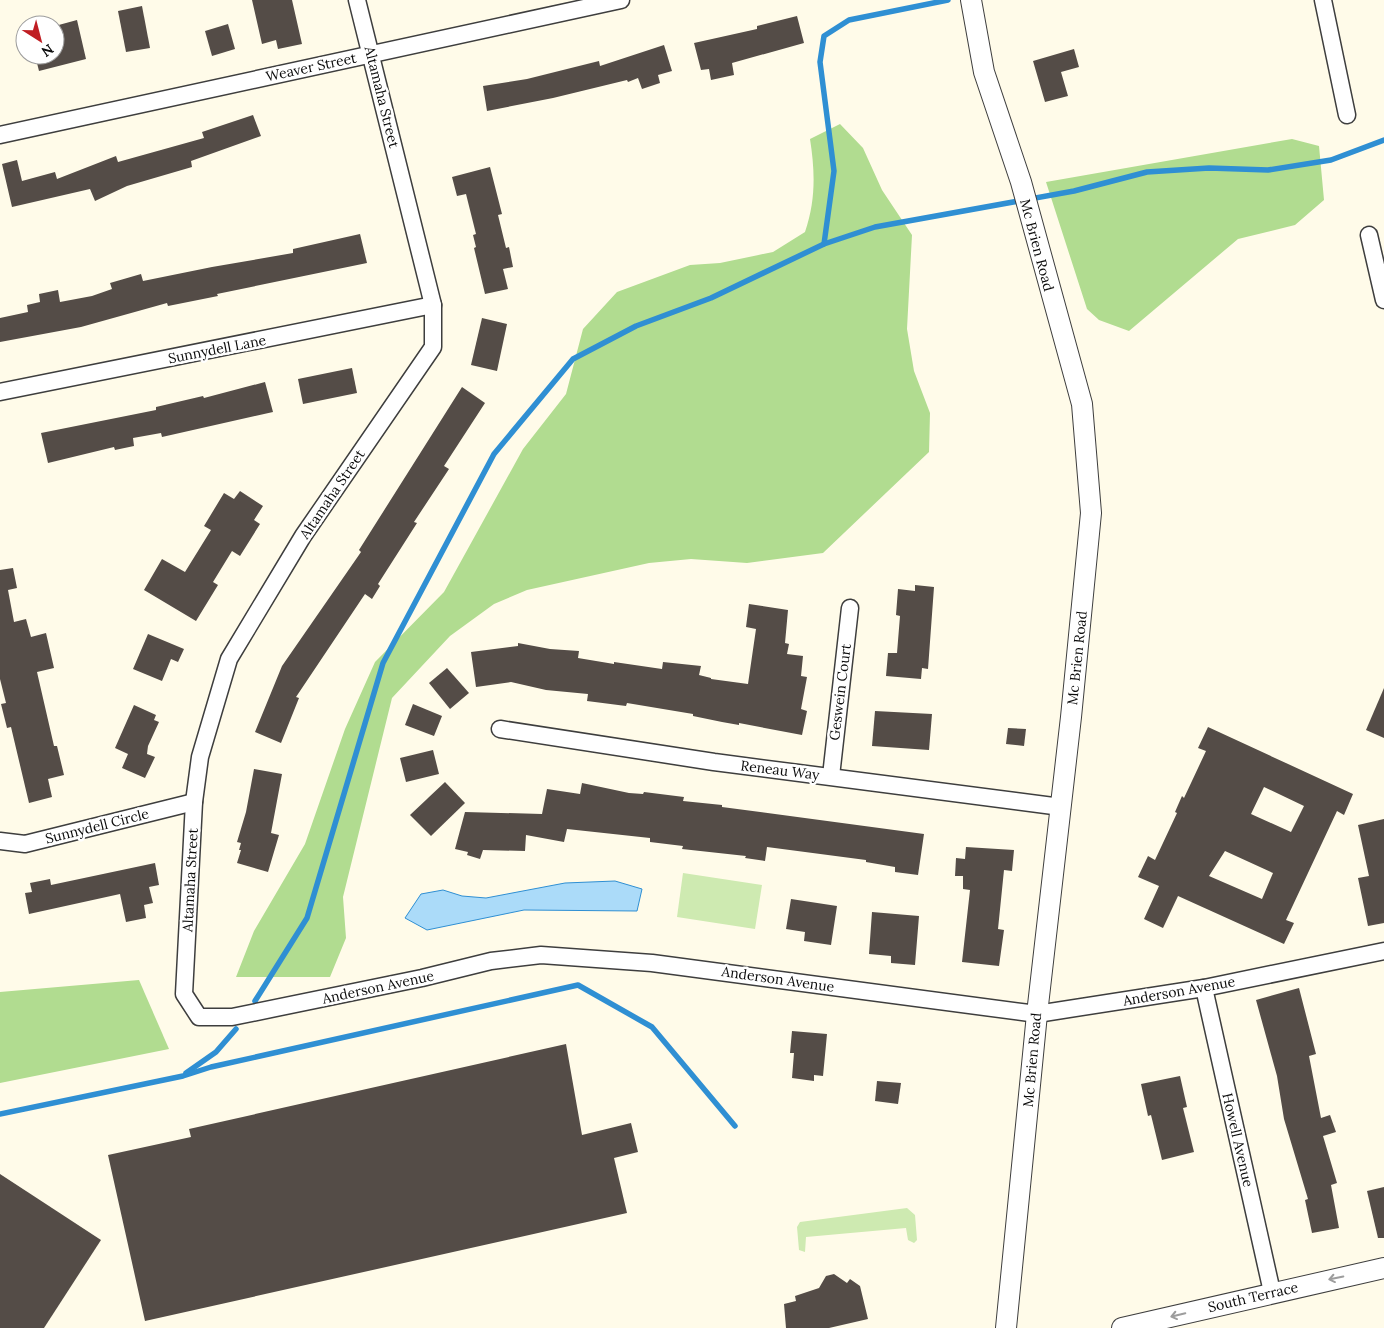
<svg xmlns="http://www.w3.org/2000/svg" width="1384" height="1328" font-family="Lora,serif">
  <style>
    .green { fill: #ceeab1 }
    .forest { fill: #b1dc90 }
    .water { fill: #abdbf9; stroke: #2f8fd3 }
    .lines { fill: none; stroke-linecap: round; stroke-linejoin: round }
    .stream { stroke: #2f8fd3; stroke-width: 5.5 }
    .building { fill: #544c47; fill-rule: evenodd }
    .minor-casing { stroke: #3e3e3e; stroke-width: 19 }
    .tertiary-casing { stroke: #3e3e3e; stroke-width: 22 }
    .minor { stroke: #fff; stroke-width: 16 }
    .tertiary { stroke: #fff; stroke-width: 20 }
    .oneway { stroke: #9d9d9d }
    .labels { text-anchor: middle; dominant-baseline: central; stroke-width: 5; stroke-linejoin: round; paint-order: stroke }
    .street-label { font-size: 14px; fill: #0b0b0b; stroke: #fff }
  </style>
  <rect width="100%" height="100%" fill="#fffbe9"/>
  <g class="green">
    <path d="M 683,873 L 762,885 L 755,929 L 677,917 Z"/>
    <path d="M 907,1208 L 915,1215 L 917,1240 L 914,1243 L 908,1240 L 906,1228 L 806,1237 L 805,1252 L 799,1250 L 797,1227 L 800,1222 Z"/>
  </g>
  <g class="forest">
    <path d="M 840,124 L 863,148 L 882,190 L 912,235 L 907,329 L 914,371 L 930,413 L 929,452 L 823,553 L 747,563 L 691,559 L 649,563 L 527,590 L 494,604 L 450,636 L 392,698 L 343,897 L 346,938 L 330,977 L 236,977 L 254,931 L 305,844 L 345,729 L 375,662 L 444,592 L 523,449 L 566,394 L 583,329 L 617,292 L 690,265 L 720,263 L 773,252 L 805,232 C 816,200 815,171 810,139 Z"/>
    <path d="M 1292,139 L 1319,146 L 1324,200 L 1295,225 L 1238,239 L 1129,331 L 1099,320 L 1087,309 L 1046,182 Z"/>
    <path d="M 139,980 L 169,1049 L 0,1083 L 0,992 Z"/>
  </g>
  <path class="water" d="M 615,881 L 642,889 L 637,911 L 524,910 L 427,930 L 405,918 L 421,894 L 443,890 L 462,896 L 486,898 L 565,883 Z"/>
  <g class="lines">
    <g class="stream">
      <path d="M 824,244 L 834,171 L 820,62 L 824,36 L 849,20 L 948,0"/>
      <path d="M 255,1001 L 307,918 L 383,663 L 494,454 L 573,359 L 636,326 L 711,298 L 824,244 L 875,227 L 1074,191 L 1147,172 L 1209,168 L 1268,170 L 1331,160 L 1384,140"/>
      <path d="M 186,1073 L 216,1052 L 236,1029"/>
      <path d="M 0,1114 L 183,1076 L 211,1067 L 578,985 L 652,1027 L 735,1126"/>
    </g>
  </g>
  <g class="building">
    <path d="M 252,0 L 292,0 L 302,44 L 278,49 L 276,40 L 262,44 Z"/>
    <path d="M 142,6 L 150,48 L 126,52 L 118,11 Z"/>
    <path d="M 797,16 L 804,43 L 732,63 L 734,75 L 711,80 L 709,69 L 701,70 L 694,43 L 757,29 L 757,26 Z"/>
    <path d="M 77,20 L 86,59 L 39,71 L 35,55 L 55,55 L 55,26 Z"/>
    <path d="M 228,24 L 235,49 L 212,56 L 205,31 Z"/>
    <path d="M 664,45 L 672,71 L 658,75 L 660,83 L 642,89 L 638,78 L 628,82 L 627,80 L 553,98 L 487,111 L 483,86 L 527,79 L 599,61 L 600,66 Z"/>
    <path d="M 1074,49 L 1079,67 L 1061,72 L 1068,96 L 1045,102 L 1033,61 Z"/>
    <path d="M 253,115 L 261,136 L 191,161 L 192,167 L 127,186 L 95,201 L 90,189 L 12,207 L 2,164 L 17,160 L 22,181 L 55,172 L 57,179 L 116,156 L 118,162 L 204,138 L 202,132 Z"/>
    <path d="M 490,167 L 502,214 L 498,215 L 506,248 L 509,247 L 513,267 L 503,269 L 508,289 L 485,294 L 474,248 L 476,247 L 473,235 L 476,234 L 466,194 L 457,196 L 452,177 Z"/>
    <path d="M 360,234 L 367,263 L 217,294 L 218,296 L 168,306 L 167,303 L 81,327 L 0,342 L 0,318 L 28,312 L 27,305 L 40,302 L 39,294 L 58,290 L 60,302 L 92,296 L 112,289 L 110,283 L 141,274 L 143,281 L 212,267 L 293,253 L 293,249 Z"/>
    <path d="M 482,318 L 507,324 L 497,371 L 471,365 Z"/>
    <path d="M 352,368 L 357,393 L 303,404 L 298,379 Z"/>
    <path d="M 265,382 L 273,412 L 162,437 L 161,433 L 133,438 L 134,446 L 115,450 L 114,447 L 48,463 L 41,433 L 156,410 L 156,407 L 203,396 L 204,398 Z"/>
    <path d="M 462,387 L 485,403 L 444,466 L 449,469 L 414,522 L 417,523 L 378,584 L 380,586 L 372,599 L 365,594 L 296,697 L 299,698 L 281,743 L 255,732 L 282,666 L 361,552 L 359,550 Z"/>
    <path d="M 240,491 L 263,506 L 254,520 L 260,524 L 240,556 L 232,551 L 213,582 L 218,585 L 196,621 L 144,590 L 162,559 L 185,572 L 211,530 L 204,526 L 224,493 L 234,499 Z"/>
    <path d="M 13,568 L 17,588 L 8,590 L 14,622 L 26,619 L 31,637 L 46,633 L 54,668 L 37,672 L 54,746 L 57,746 L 64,775 L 48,779 L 52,797 L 29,803 L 11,727 L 7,728 L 1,704 L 6,703 L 0,679 L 0,570 Z"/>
    <path d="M 915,585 L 934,587 L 928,669 L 922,668 L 921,679 L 886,676 L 888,653 L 897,653 L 900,616 L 896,615 L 898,589 L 915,591 Z"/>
    <path d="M 749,604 L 788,610 L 785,643 L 789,644 L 787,654 L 803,656 L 801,676 L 807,677 L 801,709 L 807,711 L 802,735 L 739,723 L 739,725 L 722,722 L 693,716 L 693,714 L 627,703 L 626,706 L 587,701 L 588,694 L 546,690 L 511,682 L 476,687 L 471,652 L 518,646 L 518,643 L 550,649 L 579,651 L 578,658 L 614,664 L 614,662 L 662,669 L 663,662 L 701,666 L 699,675 L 711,678 L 711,679 L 748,684 L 756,629 L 746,627 Z"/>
    <path d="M 148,634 L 184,649 L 178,662 L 171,659 L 162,681 L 133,669 Z"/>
    <path d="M 447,668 L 469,693 L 450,709 L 429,683 Z"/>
    <path d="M 1384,688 L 1384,738 L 1366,730 Z"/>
    <path d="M 413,704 L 442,716 L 434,736 L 405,725 Z"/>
    <path d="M 134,705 L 156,715 L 154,720 L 159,722 L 148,746 L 147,754 L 155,757 L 145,778 L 122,768 L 128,754 L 115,748 Z"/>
    <path d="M 875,711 L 932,714 L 929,750 L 872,746 Z"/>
    <path d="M 1208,727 L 1353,794 L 1344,815 L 1337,811 L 1286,920 L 1294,923 L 1284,944 L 1178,896 L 1163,928 L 1144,919 L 1159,886 L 1138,877 L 1148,856 L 1155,860 L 1177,813 L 1175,812 L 1182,796 L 1184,798 L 1206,751 L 1198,748 ZM 1264,787 L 1304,806 L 1291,832 L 1251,814 ZM 1225,851 L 1273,873 L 1262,899 L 1209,876 Z"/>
    <path d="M 1008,728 L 1026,729 L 1024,746 L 1006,744 Z"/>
    <path d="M 433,750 L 439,774 L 406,782 L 400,758 Z"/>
    <path d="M 254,769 L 282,774 L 271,833 L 279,835 L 268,872 L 237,863 L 241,850 L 239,850 L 241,843 L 237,842 L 246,812 Z"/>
    <path d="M 445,782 L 465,803 L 431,836 L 410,815 Z"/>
    <path d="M 582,783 L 629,793 L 643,794 L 644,792 L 684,797 L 683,801 L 722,805 L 722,807 L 924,834 L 918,875 L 895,872 L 895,867 L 866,862 L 866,860 L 767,847 L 765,861 L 745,858 L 746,856 L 682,849 L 683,846 L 650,842 L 650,838 L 567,829 L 564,842 L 526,835 L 525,851 L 483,850 L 480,859 L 467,855 L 468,852 L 455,849 L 465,812 L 542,814 L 547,789 L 580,794 Z"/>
    <path d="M 1384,819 L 1384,923 L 1368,926 L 1358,878 L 1369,876 L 1358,825 Z"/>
    <path d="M 966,847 L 1014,850 L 1012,871 L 1004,870 L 998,929 L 1004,930 L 999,966 L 962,962 L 970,890 L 963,889 L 963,876 L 955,876 L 956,858 L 965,859 Z"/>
    <path d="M 155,863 L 159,885 L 149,887 L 153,903 L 144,905 L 146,918 L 126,922 L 120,894 L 29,914 L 25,893 L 32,892 L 30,883 L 50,879 L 51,885 Z"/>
    <path d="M 791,899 L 837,906 L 831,945 L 804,941 L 805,932 L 786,929 Z"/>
    <path d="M 872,912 L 919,916 L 915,965 L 891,963 L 891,956 L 869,954 Z"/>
    <path d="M 1299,988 L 1316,1054 L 1309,1056 L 1321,1118 L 1330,1115 L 1336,1132 L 1323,1136 L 1337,1183 L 1331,1185 L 1339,1228 L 1312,1233 L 1305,1200 L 1308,1199 L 1284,1119 L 1277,1076 L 1256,1000 Z"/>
    <path d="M 792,1031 L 827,1034 L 823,1076 L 814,1075 L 814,1081 L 792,1078 L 794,1053 L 790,1053 Z"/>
    <path d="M 566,1044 L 582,1135 L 631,1123 L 638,1152 L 614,1158 L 627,1213 L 145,1321 L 108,1155 L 191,1137 L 189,1129 Z"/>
    <path d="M 1180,1076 L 1187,1107 L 1183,1108 L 1194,1152 L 1162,1160 L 1151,1115 L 1148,1116 L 1141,1084 Z"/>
    <path d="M 877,1081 L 901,1083 L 898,1104 L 875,1101 Z"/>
    <path d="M 0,1174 L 101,1240 L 44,1328 L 0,1328 Z"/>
    <path d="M 1384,1187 L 1384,1238 L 1378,1238 L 1367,1191 Z"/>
    <path d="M 834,1274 L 847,1283 L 850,1279 L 860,1286 L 868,1319 L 829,1328 L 786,1328 L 784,1304 L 796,1301 L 795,1296 L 819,1288 L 826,1276 Z"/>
  </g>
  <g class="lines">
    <defs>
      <g id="minor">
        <path d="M 357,0 L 433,305 L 433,347 L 303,536 L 229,659 L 200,757 L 194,802 L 184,994 L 199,1017 L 232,1017 L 422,978 L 491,961 L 541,955 L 652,963 L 1037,1014 L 1204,988 L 1384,951"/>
        <path d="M 1323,0 L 1347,115"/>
        <path d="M 0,135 L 621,0"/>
        <path d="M 1369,235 L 1384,300"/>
        <path d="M 0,392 L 433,305"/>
        <path d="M 500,729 L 714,762 L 1061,807"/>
        <path d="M 831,776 L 850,608"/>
        <path d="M 0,841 L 25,844 L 194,802"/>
        <path d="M 1204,988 L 1272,1292"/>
      </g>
      <g id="tertiary">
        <path d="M 971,0 L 984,72 L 1021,182 L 1082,404 L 1091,513 L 1071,717 L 1037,1014 L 1006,1328"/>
        <path d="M 1122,1328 L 1384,1268"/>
      </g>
    </defs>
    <use href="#minor" class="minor-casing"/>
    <use href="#tertiary" class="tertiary-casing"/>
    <use href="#minor" class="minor"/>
    <use href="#tertiary" class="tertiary"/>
  </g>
  <defs><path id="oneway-shaft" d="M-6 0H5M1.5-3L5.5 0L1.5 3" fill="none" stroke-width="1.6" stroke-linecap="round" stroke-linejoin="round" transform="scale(1.25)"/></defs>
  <g class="oneway">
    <use href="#oneway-shaft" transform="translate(1336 1278) rotate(168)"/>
    <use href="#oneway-shaft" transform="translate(1178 1315) rotate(167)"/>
  </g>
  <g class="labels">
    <g class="street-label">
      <text transform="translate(311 67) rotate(-12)">Weaver Street</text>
      <text transform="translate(382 97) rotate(76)">Altamaha Street</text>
      <text transform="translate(1037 245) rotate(75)">Mc Brien Road</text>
      <text transform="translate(217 349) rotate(-11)">Sunnydell Lane</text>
      <text transform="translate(332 494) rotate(-56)">Altamaha Street</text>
      <text transform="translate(1077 658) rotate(-84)">Mc Brien Road</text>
      <text transform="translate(840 692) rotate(-83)">Geswein Court</text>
      <text transform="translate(780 770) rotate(7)">Reneau Way</text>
      <text transform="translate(97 826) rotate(-14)">Sunnydell Circle</text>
      <text transform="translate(190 880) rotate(-87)">Altamaha Street</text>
      <text transform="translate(778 979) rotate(8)">Anderson Avenue</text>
      <text transform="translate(378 987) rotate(-12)">Anderson Avenue</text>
      <text transform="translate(1179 991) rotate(-10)">Anderson Avenue</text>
      <text transform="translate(1032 1060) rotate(-85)">Mc Brien Road</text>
      <text transform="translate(1238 1140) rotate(77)">Howell Avenue</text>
      <text transform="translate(1253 1297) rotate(-13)">South Terrace</text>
    </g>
  </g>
  <g transform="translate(40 40) rotate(144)"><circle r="24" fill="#ffffff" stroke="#9d9d9d"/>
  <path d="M0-4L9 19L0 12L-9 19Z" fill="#c01e23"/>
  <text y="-8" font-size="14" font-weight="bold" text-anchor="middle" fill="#0b0b0b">N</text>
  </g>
</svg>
